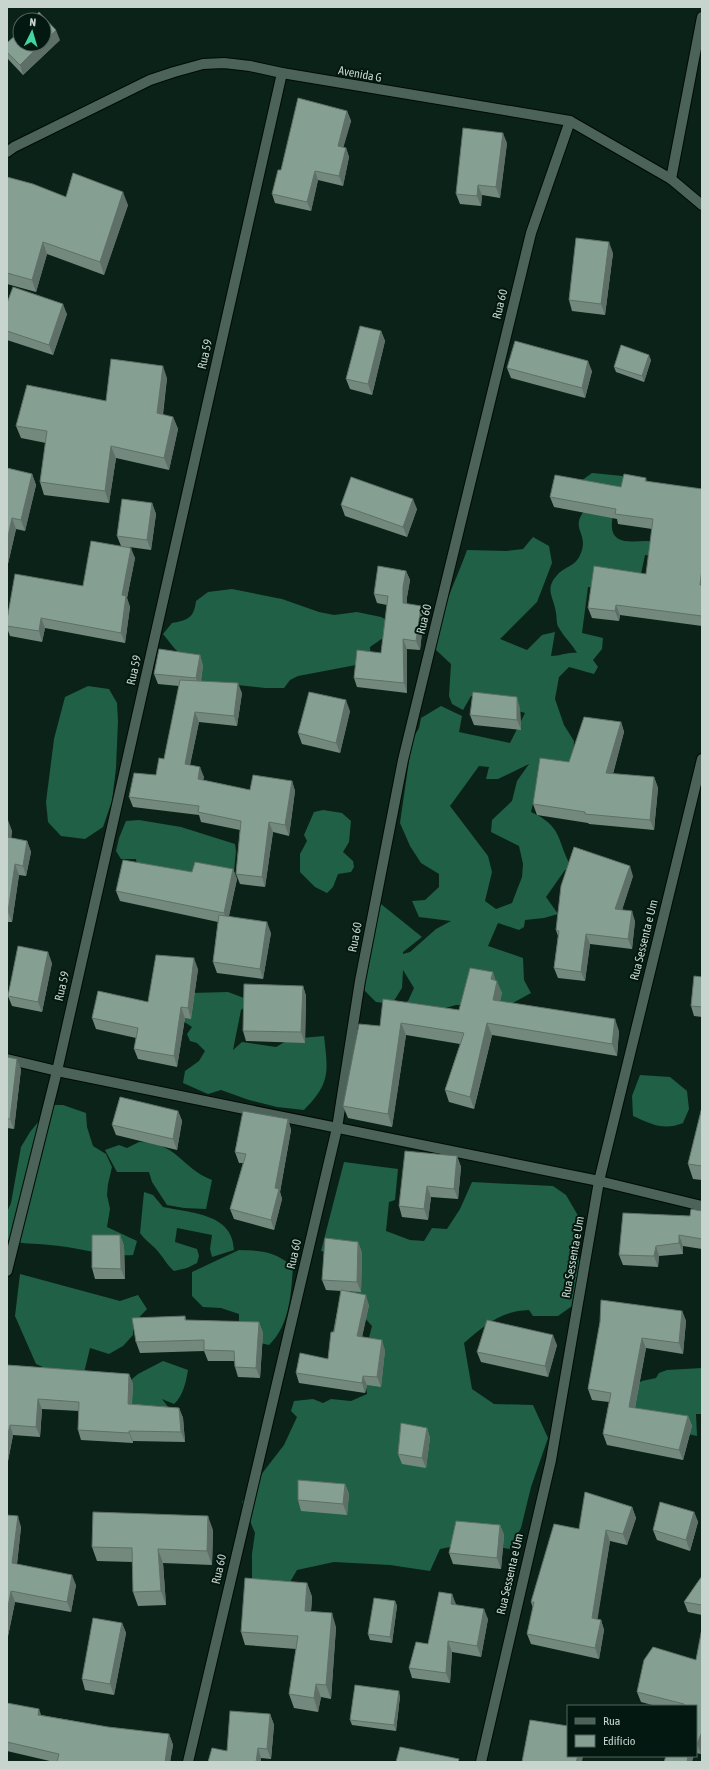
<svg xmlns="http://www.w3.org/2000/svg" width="709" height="1769" font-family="'Asap Condensed',sans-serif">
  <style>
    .forest { fill: #1f6047; fill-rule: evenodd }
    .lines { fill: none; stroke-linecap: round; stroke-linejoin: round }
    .service-casing { stroke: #000b04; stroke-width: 12 }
    .minor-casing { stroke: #000b04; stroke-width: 12 }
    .service { stroke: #4b6358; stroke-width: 10 }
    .minor { stroke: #4b6358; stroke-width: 10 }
    .wall { fill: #73897e }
    .shaded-wall { fill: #5e6f67 }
    .building { fill: #869f93; stroke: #5e6f67 }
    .labels { text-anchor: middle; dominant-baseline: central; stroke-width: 4; stroke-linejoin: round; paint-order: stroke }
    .street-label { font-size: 12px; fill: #c8d5ce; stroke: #031810 }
  </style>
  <rect width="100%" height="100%" fill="#0b2218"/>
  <g class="forest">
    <path d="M 592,473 L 623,476 L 655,493 L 613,515 C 607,544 625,542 646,541 C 657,541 669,545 680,546 L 678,561 L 645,555 L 640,579 L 621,590 L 588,587 L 582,633 L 603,638 L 602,649 L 593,660 L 598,667 L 594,674 L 569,667 L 559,677 L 555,699 L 564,725 L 574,741 L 573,760 L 568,765 L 542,766 L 531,812 C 564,827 556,841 572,868 L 565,870 L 546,897 L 558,914 L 544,918 L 525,920 L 524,927 L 519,930 L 498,923 L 488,946 L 523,958 L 524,980 L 531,993 L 511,1004 L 456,1005 L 445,1008 L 440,1022 L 400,1004 L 408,1001 L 414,988 L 403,970 L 402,988 L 392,1004 L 376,1002 L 364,990 L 376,900 L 422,937 L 403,952 L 403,954 L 410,952 L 436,929 L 451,921 L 419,917 L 412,901 L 425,900 L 439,887 L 439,874 L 421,863 L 410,846 L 400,823 L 412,740 L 419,728 L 421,718 L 441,706 L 462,716 L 459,732 L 510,743 L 525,713 L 471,696 L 463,710 L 452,704 L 449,696 L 451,664 L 436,650 C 437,615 456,582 467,550 L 506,551 L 523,549 L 533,537 L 549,546 L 552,563 L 537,602 L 500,639 L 527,650 L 542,635 L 555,632 L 551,656 C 561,656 567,652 577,653 C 572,644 564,637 559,628 C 556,624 557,618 556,613 C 554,597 543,589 559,573 C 570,564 577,566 582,550 C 587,532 570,528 585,510 L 581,481 ZM 529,764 L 517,781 L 512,801 L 492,820 L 491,832 L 519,846 L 523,864 L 522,877 L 512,903 L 496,909 L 485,901 L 492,872 L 488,856 L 450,806 L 479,766 L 489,767 L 486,779 L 498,779 Z"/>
    <path d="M 232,589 L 282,599 L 319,612 L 334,615 L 357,612 L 381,617 L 391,622 L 383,638 L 370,647 L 371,661 L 356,665 L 298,676 L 290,680 L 284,688 L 265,688 L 191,680 L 196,668 L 175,649 L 163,634 L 172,623 C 188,620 194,618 196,601 L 208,592 Z"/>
    <path d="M 88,686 L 109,689 L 117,703 L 118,721 L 116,768 L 112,801 L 103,827 L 85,839 L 61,836 L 48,822 L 46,802 L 54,739 L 65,697 Z"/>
    <path d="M 323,810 L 342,813 L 351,821 L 349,842 L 343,852 L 353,861 L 354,867 L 351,872 L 338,874 L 333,887 L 327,893 L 315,887 L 300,872 L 300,854 L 307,841 L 304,835 L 314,812 Z"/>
    <path d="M 139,820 L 181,827 L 235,844 L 236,851 L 233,882 L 137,867 L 136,859 L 121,859 L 116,851 L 119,838 L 126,821 Z"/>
    <path d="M 228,992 L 252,1001 L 241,1010 L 233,1050 L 242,1042 L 276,1047 L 290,1039 L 324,1036 C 328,1071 331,1083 304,1110 L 277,1107 L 249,1100 L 221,1090 L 208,1094 L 183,1083 L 185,1071 L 199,1061 L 205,1051 L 197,1043 L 190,1041 L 187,1034 L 192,1027 L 180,1019 L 191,993 Z"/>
    <path d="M 640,1075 L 670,1077 L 687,1091 L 689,1109 L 683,1123 C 664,1131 651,1124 633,1116 L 632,1096 Z"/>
    <path d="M 52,1105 L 63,1105 L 86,1113 L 87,1127 L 93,1146 L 106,1154 L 112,1167 L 108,1184 L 107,1195 L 110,1209 L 107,1227 L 137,1241 L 133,1255 C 105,1257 77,1247 50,1245 C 35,1243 21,1245 7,1239 L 7,1212 L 11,1203 L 21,1147 L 30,1132 Z"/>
    <path d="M 139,1142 C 177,1142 181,1168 212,1180 L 206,1209 L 184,1208 L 167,1205 L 152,1182 L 149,1172 L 117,1172 L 105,1150 L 119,1145 L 127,1148 Z"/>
    <path d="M 344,1162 L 398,1169 L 395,1200 L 389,1202 L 386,1231 L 410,1240 L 424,1241 L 432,1228 L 447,1229 L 460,1209 L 472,1182 L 553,1186 L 566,1195 L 580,1219 L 576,1247 C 584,1258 574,1292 572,1306 L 558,1316 L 533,1316 L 529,1310 C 500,1311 485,1325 464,1343 L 472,1389 L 494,1404 L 533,1405 L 548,1438 L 531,1487 L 521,1528 L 510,1549 L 471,1543 L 440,1549 L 430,1571 L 390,1565 L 334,1562 L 297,1570 L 282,1596 L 252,1589 L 252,1554 L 255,1533 L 242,1502 L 257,1480 L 284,1445 L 297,1417 L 291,1411 L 294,1401 L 313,1399 L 323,1403 L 331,1399 L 351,1401 L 367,1394 L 362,1365 L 372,1326 L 363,1316 L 334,1254 L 321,1251 Z"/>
    <path d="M 144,1192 L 153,1195 L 163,1207 C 190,1213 233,1213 234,1250 L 212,1257 L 210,1249 L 212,1235 L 177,1228 L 175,1242 L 197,1249 L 199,1256 L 197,1263 L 187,1268 L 174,1271 C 168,1266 165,1260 160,1254 C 155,1246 145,1241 140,1233 Z"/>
    <path d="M 239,1250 C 265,1251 272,1251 293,1266 C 291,1294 290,1325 269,1345 L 260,1343 L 239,1322 L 239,1314 L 221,1308 L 203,1307 L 192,1296 L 192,1272 Z"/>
    <path d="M 20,1274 L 120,1301 L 138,1295 L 147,1309 L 133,1324 L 133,1335 L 123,1346 L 109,1354 L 90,1348 L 83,1377 L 59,1374 L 36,1364 L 15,1316 Z"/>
    <path d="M 163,1361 L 188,1370 C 186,1382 183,1396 174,1404 L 162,1399 L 169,1408 L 135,1429 L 125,1385 L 138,1374 Z"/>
    <path d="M 702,1368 L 702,1414 L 696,1414 L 697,1436 L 679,1432 L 630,1430 L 632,1386 L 642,1381 L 656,1378 L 659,1373 L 667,1370 Z"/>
  </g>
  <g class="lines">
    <defs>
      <path id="service" d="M 671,179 L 702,17"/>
      <g id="minor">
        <path d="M 7,152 L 14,147 L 150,80 L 174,72 L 203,64 L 224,63 L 250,66 L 282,73 L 570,121 L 671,179 L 702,205"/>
        <path d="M 7,1059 L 57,1071 L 599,1181 L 702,1206"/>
        <path d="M 7,1271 L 57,1071 L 282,73"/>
        <path d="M 188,1762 L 337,1128 L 360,981 L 403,760 L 531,233 L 570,121"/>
        <path d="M 481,1762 L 551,1460 L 599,1181 L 702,759"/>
      </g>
    </defs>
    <use href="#service" class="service-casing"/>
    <use href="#minor" class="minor-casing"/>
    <use href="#service" class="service"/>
    <use href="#minor" class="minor"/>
  </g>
  <g class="wall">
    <path d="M 60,40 L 23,75 L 7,58 L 7,43 Z"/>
    <path d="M 347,111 L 351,121 L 343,147 L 346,148 L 349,157 L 343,186 L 318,180 L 311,211 L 275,203 L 272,194 L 281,170 Z"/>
    <path d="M 507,143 L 500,198 L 482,195 L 481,206 L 460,204 L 456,194 Z"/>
    <path d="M 7,177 L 66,197 L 128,205 L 104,275 L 47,254 L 36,292 L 7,284 Z"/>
    <path d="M 613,253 L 605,315 L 572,311 L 569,300 Z"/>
    <path d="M 7,303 L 67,314 L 53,355 L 7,340 Z"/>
    <path d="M 381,331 L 385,341 L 372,395 L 350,389 L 346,379 Z"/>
    <path d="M 651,360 L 644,382 L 616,372 L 614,367 Z"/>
    <path d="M 507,368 L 592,371 L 585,398 L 511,378 Z"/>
    <path d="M 167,378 L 163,415 L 173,417 L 178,429 L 169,470 L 116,458 L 109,503 L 44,495 L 40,482 L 46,443 L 21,438 L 16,426 L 106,401 Z"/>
    <path d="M 7,468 L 32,474 L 36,485 L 25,531 L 16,529 L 7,568 Z"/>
    <path d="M 646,478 L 647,482 L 702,489 L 702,626 L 620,615 L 619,621 L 592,618 L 588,608 L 646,574 L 652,529 L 618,524 L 617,519 L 554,507 L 550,497 L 621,487 Z"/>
    <path d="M 152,503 L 156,514 L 151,550 L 129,547 L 135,558 L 127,598 L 130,607 L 125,643 L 45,628 L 42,642 L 10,636 L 7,628 L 7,620 L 83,586 L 121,546 L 117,536 Z"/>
    <path d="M 341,505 L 417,509 L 407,537 L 345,516 Z"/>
    <path d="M 406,571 L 410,580 L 407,597 L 407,604 L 421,606 L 424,615 L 420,650 L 407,649 L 407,693 L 357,687 L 354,678 L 381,653 L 387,605 L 377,603 L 374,594 Z"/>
    <path d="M 200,655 L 203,666 L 201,681 L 242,693 L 237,726 L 199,722 L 190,765 L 204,777 L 203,780 L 250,790 L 292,781 L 295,791 L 289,836 L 273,832 L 265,887 L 240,884 L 236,874 L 240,830 L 201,822 L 199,815 L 133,807 L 129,797 L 156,775 L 164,759 L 179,686 L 158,684 L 154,674 Z"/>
    <path d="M 520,708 L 521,730 L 474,725 L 470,715 Z"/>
    <path d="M 350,711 L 340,753 L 302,744 L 298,733 Z"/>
    <path d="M 621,722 L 624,732 L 613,774 L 654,777 L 658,788 L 654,830 L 589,824 L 588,823 L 537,815 L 533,804 L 569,762 Z"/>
    <path d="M 7,820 L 12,831 L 11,838 L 27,841 L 31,852 L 26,876 L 19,875 L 12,922 L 7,922 Z"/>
    <path d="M 233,869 L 237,879 L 229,916 L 271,933 L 263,979 L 217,973 L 213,962 L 218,922 L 120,901 L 116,891 L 192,872 Z"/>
    <path d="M 633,876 L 622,910 L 635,921 L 632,949 L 590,944 L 585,981 L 558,978 L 554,968 L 558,936 L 556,930 Z"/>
    <path d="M 52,963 L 42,1012 L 12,1006 L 8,996 Z"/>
    <path d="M 198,969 L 191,1019 L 185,1018 L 177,1067 L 138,1059 L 134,1049 L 136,1038 L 96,1029 L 92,1018 L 148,1002 Z"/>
    <path d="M 702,977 L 702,1017 L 694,1016 L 691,1006 Z"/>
    <path d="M 496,981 L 502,993 L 500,1001 L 619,1031 L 617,1056 L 492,1035 L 474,1109 L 449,1102 L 445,1090 L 460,1044 L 406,1035 L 392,1127 L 348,1118 L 343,1106 L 380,1026 L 459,1010 Z"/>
    <path d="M 303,986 L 306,996 L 305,1043 L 246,1041 L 243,1031 Z"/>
    <path d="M 7,1057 L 21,1069 L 14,1129 L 7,1128 Z"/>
    <path d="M 702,1107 L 702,1180 L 693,1179 L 688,1164 Z"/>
    <path d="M 178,1111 L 182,1121 L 177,1150 L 116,1135 L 112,1125 Z"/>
    <path d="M 288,1119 L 291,1130 L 280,1192 L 282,1199 L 274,1230 L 234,1219 L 230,1209 L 243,1163 L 239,1163 L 235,1152 Z"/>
    <path d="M 457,1156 L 461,1167 L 458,1199 L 431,1197 L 428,1220 L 402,1217 L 399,1206 Z"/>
    <path d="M 702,1211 L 702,1249 L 683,1246 L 683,1254 L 659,1256 L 658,1267 L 623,1265 L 619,1255 L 690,1216 Z"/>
    <path d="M 120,1235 L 124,1246 L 125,1279 L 95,1279 L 92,1268 Z"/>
    <path d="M 358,1242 L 362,1253 L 361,1292 L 347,1291 L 369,1305 L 362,1337 L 385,1350 L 381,1387 L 367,1385 L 365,1393 L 299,1383 L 296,1373 L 328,1359 L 341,1291 L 326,1290 L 322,1280 Z"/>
    <path d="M 682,1311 L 686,1321 L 683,1354 L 646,1348 L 635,1408 L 688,1416 L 692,1426 L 683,1460 L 607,1445 L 603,1434 L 609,1402 L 592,1400 L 588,1389 L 600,1322 Z"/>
    <path d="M 185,1316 L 186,1320 L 259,1322 L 263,1333 L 260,1378 L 238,1377 L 235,1367 L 235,1361 L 208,1361 L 204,1351 L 140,1353 L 136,1342 Z"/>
    <path d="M 557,1345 L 548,1377 L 481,1362 L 477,1352 Z"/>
    <path d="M 7,1365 L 129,1374 L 133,1384 L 132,1404 L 179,1408 L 183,1418 L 185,1442 L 133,1441 L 133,1443 L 81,1440 L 78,1430 L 79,1411 L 42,1409 L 40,1437 L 13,1435 L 7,1466 Z"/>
    <path d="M 427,1428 L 430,1438 L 426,1468 L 402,1464 L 398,1454 Z"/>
    <path d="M 345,1484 L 349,1494 L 347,1515 L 301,1511 L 298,1500 Z"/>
    <path d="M 632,1507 L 636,1518 L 627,1545 L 610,1541 L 597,1619 L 601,1620 L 604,1630 L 599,1659 L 531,1644 L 527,1634 L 533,1608 L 531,1602 L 579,1529 Z"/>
    <path d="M 694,1512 L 698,1522 L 690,1551 L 657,1540 L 653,1530 Z"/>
    <path d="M 7,1515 L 21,1527 L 17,1564 L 76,1585 L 71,1612 L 15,1602 L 7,1641 Z"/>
    <path d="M 500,1525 L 504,1535 L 501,1569 L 453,1564 L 449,1553 Z"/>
    <path d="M 213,1530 L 212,1565 L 163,1563 L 166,1605 L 138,1606 L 133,1592 L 133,1562 L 97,1561 L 92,1547 Z"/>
    <path d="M 702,1576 L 702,1615 L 688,1612 L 684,1602 Z"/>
    <path d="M 307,1583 L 312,1597 L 311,1612 L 336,1627 L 331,1699 L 321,1697 L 318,1712 L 294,1708 L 289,1694 L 296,1649 L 245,1645 L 241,1632 Z"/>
    <path d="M 452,1594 L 455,1605 L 488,1619 L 481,1657 L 452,1652 L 450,1683 L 412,1678 L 409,1668 L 428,1644 Z"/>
    <path d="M 395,1601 L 397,1606 L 392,1643 L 370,1640 L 368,1634 Z"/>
    <path d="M 122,1623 L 126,1633 L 114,1695 L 85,1690 L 82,1679 Z"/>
    <path d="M 696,1660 L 701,1754 L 696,1753 L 696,1706 L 656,1706 L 641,1702 L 637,1692 Z"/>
    <path d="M 400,1696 L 396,1731 L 352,1725 L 350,1720 Z"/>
    <path d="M 7,1703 L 41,1715 L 108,1727 L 169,1734 L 173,1745 L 170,1762 L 54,1762 L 7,1751 Z"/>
    <path d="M 270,1714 L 274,1725 L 271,1759 L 261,1758 L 261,1762 L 208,1762 L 227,1751 Z"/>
  </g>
  <g class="shaded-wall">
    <path d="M 56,30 L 60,40 L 23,75 L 20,65 L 41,44 L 44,44 L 44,42 Z"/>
    <path d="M 347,111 L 351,121 L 341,156 L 338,146 Z"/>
    <path d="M 503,133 L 507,143 L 500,198 L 496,187 Z"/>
    <path d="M 346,148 L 349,157 L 343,186 L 339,176 Z"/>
    <path d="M 315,171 L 318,180 L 311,211 L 307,202 Z"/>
    <path d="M 478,185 L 482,195 L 481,206 L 477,196 Z"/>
    <path d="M 123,192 L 128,205 L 104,275 L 100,262 Z"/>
    <path d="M 43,242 L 47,254 L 36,292 L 32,280 Z"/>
    <path d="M 609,242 L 613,253 L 605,315 L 601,304 Z"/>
    <path d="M 63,304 L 67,314 L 53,355 L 49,345 Z"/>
    <path d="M 381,331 L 385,341 L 372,395 L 368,384 Z"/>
    <path d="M 649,355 L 651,360 L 644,382 L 642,376 Z"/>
    <path d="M 588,361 L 592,371 L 585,398 L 582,388 Z"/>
    <path d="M 163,366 L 167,378 L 161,426 L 157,413 Z"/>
    <path d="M 173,417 L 178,429 L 169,470 L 164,458 Z"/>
    <path d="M 111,446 L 116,458 L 109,503 L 105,491 Z"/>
    <path d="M 32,474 L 36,485 L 25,531 L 21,520 Z"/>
    <path d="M 413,499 L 417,509 L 407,537 L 403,527 Z"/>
    <path d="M 152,503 L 156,514 L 151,550 L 147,540 Z"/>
    <path d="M 12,518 L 16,529 L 7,568 L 7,541 Z"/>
    <path d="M 131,548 L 135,558 L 127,598 L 130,607 L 125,643 L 121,633 L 122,595 Z"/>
    <path d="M 702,569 L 702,591 L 700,585 Z"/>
    <path d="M 406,571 L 410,580 L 407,597 L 407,613 L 403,603 L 403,587 Z"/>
    <path d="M 616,605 L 620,615 L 619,621 L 615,611 Z"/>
    <path d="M 421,606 L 424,615 L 420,650 L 416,641 Z"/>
    <path d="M 41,618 L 45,628 L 42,642 L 39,631 Z"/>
    <path d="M 403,639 L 407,649 L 407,693 L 404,683 Z"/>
    <path d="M 200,655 L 203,666 L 199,689 L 196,678 Z"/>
    <path d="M 238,683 L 242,693 L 237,726 L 234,716 Z"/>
    <path d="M 517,697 L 520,708 L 521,730 L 517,720 Z"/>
    <path d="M 346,700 L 350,711 L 340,753 L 336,743 Z"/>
    <path d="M 195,712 L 199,722 L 188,774 L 185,764 Z"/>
    <path d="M 621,722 L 624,732 L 610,784 L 606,773 Z"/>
    <path d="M 200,767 L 204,777 L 201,789 L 198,779 Z"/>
    <path d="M 654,777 L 658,788 L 654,830 L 650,820 Z"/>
    <path d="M 292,781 L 295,791 L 289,836 L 285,825 Z"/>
    <path d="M 8,820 L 12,831 L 10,847 L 7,839 L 7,829 Z"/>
    <path d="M 269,822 L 273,832 L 265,887 L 262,877 Z"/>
    <path d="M 27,841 L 31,852 L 26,876 L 23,866 Z"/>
    <path d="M 15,864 L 19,875 L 12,922 L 8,912 Z"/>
    <path d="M 630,866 L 633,876 L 619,919 L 615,909 Z"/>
    <path d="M 233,869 L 237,879 L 227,924 L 224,913 Z"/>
    <path d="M 632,911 L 635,921 L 632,949 L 628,939 Z"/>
    <path d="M 267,922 L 271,933 L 263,979 L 260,969 Z"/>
    <path d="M 586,934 L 590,944 L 585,981 L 581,972 Z"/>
    <path d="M 48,952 L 52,963 L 42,1012 L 38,1002 Z"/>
    <path d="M 194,958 L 198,969 L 191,1019 L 188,1008 Z"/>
    <path d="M 493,972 L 497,984 L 497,981 L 502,993 L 497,1012 L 493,1000 L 491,979 Z"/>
    <path d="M 303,986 L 306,996 L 305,1043 L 301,1032 Z"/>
    <path d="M 181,1007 L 185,1018 L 177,1067 L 174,1056 Z"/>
    <path d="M 615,1019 L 619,1031 L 617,1056 L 612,1044 Z"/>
    <path d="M 401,1023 L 406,1035 L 392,1127 L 388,1114 Z"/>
    <path d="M 487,1023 L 492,1035 L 474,1109 L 470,1097 Z"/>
    <path d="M 17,1059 L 21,1069 L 14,1129 L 10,1119 Z"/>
    <path d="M 178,1111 L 182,1121 L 177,1150 L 173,1139 Z"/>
    <path d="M 288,1119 L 291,1130 L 280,1192 L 282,1199 L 274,1230 L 271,1220 L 275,1188 Z"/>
    <path d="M 457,1156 L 461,1167 L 458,1199 L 454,1189 Z"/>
    <path d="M 427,1186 L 431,1197 L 428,1220 L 424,1209 Z"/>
    <path d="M 120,1235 L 124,1246 L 125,1279 L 121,1269 Z"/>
    <path d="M 679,1235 L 683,1246 L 683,1254 L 679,1243 Z"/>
    <path d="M 358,1242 L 362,1253 L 361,1292 L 357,1282 Z"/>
    <path d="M 656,1246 L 659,1256 L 658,1267 L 654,1256 Z"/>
    <path d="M 366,1295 L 369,1305 L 360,1346 L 357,1336 Z"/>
    <path d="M 682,1311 L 686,1321 L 683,1354 L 679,1343 Z"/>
    <path d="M 259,1322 L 263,1333 L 260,1378 L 256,1368 Z"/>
    <path d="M 553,1335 L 557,1345 L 548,1377 L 545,1366 Z"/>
    <path d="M 642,1338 L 646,1348 L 633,1417 L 629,1407 Z"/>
    <path d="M 382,1340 L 385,1350 L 381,1387 L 377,1377 Z"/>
    <path d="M 129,1374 L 133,1384 L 131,1414 L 128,1404 Z"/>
    <path d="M 363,1376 L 367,1385 L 365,1393 L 362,1383 Z"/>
    <path d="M 38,1399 L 42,1409 L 40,1437 L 36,1427 Z"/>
    <path d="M 179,1408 L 183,1418 L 185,1442 L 181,1432 Z"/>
    <path d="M 688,1416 L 692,1426 L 683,1460 L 679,1450 Z"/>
    <path d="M 10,1425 L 13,1435 L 7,1466 L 7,1438 Z"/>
    <path d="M 427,1428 L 430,1438 L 426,1468 L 422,1458 Z"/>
    <path d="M 129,1431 L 133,1441 L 133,1443 L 129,1433 Z"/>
    <path d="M 345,1484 L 349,1494 L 347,1515 L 343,1504 Z"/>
    <path d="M 632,1507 L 636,1518 L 627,1545 L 623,1534 Z"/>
    <path d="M 694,1512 L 698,1522 L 690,1551 L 686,1540 Z"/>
    <path d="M 18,1516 L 21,1527 L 16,1573 L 12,1563 Z"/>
    <path d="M 208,1516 L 213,1530 L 212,1565 L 207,1551 Z"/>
    <path d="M 500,1525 L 504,1535 L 501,1569 L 497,1558 Z"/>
    <path d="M 606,1530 L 610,1541 L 596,1629 L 592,1618 Z"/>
    <path d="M 158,1549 L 163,1563 L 166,1605 L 161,1591 Z"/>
    <path d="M 72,1575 L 76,1585 L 71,1612 L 67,1602 Z"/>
    <path d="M 307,1583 L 312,1597 L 310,1625 L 305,1611 Z"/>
    <path d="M 11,1591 L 15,1602 L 7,1641 L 7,1612 Z"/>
    <path d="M 452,1594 L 456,1604 L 455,1615 L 451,1604 Z"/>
    <path d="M 395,1601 L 397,1606 L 392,1643 L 390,1637 Z"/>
    <path d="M 484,1609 L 488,1619 L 481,1657 L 477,1646 Z"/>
    <path d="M 332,1613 L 336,1627 L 331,1699 L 326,1685 Z"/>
    <path d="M 601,1620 L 604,1630 L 599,1659 L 595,1648 Z"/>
    <path d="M 122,1623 L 126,1633 L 114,1695 L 110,1684 Z"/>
    <path d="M 448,1641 L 452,1652 L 450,1683 L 446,1673 Z"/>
    <path d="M 316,1684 L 321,1697 L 318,1712 L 314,1698 Z"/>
    <path d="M 399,1691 L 400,1696 L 396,1731 L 394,1725 Z"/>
    <path d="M 39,1709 L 43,1720 L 38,1715 Z"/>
    <path d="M 270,1714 L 274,1725 L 271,1759 L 267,1749 Z"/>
    <path d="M 702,1732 L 702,1751 L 701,1754 L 697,1744 Z"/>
    <path d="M 169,1734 L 173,1745 L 170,1762 L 165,1762 Z"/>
    <path d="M 258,1748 L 261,1758 L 261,1762 L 256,1762 Z"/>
    <path d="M 578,1756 L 583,1756 L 582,1762 L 576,1762 Z"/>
    <path d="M 688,1756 L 694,1756 L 692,1762 L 687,1762 Z"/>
  </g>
  <g class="building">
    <path d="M 39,12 L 56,30 L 44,42 L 44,20 L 31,20 Z"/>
    <path d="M 20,31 L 20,44 L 41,44 L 20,65 L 7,52 L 7,43 Z"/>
    <path d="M 298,98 L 347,111 L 338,146 L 346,148 L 339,176 L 315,171 L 307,202 L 272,194 L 278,170 L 281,170 Z"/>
    <path d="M 463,128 L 503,133 L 496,187 L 478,185 L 477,196 L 456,194 Z"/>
    <path d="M 73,173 L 123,192 L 100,262 L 43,242 L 32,280 L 7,273 L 7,177 L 33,184 L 66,197 Z"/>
    <path d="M 576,238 L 609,242 L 601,304 L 569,300 Z"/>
    <path d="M 13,287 L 63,304 L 49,345 L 7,331 L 7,303 Z"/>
    <path d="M 360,326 L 381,331 L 368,384 L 346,379 Z"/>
    <path d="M 515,341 L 588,361 L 582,388 L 507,368 Z"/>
    <path d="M 621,345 L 649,355 L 642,376 L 614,367 Z"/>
    <path d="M 111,359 L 163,366 L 157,413 L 173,417 L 164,458 L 111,446 L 105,491 L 40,482 L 47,431 L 16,426 L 27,385 L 106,401 Z"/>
    <path d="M 7,468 L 32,474 L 21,520 L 12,518 L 7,541 Z"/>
    <path d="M 624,474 L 646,478 L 645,481 L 702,489 L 702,569 L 700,585 L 702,585 L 702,616 L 616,605 L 615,611 L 588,608 L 594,566 L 646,574 L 653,519 L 615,514 L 616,509 L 550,497 L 555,475 L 621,487 Z"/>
    <path d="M 351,477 L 413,499 L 403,527 L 341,505 Z"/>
    <path d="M 122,499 L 152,503 L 147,540 L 117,536 Z"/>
    <path d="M 91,541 L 131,548 L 122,595 L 126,596 L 121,633 L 41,618 L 39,631 L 7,626 L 7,620 L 15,574 L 83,586 Z"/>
    <path d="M 378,566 L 406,571 L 403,587 L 403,603 L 421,606 L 416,641 L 403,639 L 404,683 L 354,678 L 357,650 L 381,653 L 388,596 L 374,594 Z"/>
    <path d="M 159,649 L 200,655 L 196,678 L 154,674 Z"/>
    <path d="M 180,680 L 238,683 L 234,716 L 195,712 L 185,764 L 200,767 L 198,779 L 250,790 L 253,775 L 292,781 L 285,825 L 269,822 L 262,877 L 236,874 L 241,821 L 198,812 L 199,806 L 129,797 L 134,773 L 156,775 L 159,758 L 164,759 Z"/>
    <path d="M 309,692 L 346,700 L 336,743 L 298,733 Z"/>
    <path d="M 473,692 L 517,697 L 517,720 L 470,715 Z"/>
    <path d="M 584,717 L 621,722 L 606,773 L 654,777 L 650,820 L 585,814 L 585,812 L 533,804 L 540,758 L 569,762 Z"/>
    <path d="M 7,837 L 27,841 L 23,866 L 15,864 L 8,912 L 7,912 Z"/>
    <path d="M 574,847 L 630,866 L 615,909 L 632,911 L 628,939 L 586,934 L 581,972 L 554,968 L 559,931 L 556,930 L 561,886 Z"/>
    <path d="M 123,860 L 192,872 L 195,862 L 233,869 L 224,913 L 116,891 Z"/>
    <path d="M 219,915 L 267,922 L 260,969 L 213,962 Z"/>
    <path d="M 18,946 L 48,952 L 38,1002 L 8,996 Z"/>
    <path d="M 156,955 L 194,958 L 188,1008 L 181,1007 L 174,1056 L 134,1049 L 138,1028 L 92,1018 L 98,991 L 148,1002 Z"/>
    <path d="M 470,968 L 493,972 L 491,979 L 497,981 L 493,1000 L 615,1019 L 612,1044 L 487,1023 L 470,1097 L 445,1090 L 464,1033 L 401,1023 L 388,1114 L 343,1106 L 359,1024 L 380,1026 L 383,999 L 459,1010 Z"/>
    <path d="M 694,976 L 702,977 L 702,1007 L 691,1006 Z"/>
    <path d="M 244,984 L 303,986 L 301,1032 L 243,1031 Z"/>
    <path d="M 7,1057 L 17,1059 L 10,1119 L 7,1119 Z"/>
    <path d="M 120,1097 L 178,1111 L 173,1139 L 112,1125 Z"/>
    <path d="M 702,1107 L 702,1166 L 688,1164 Z"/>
    <path d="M 243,1111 L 288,1119 L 275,1188 L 279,1189 L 271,1220 L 230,1209 L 246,1154 L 235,1152 Z"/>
    <path d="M 405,1151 L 457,1156 L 454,1189 L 427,1186 L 424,1209 L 399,1206 Z"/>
    <path d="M 691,1209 L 702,1211 L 702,1239 L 679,1235 L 679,1243 L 656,1246 L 654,1256 L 619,1255 L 623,1213 L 690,1216 Z"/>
    <path d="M 92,1235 L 120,1235 L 121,1269 L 92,1268 Z"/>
    <path d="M 325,1238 L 358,1242 L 357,1282 L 322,1280 Z"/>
    <path d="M 341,1290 L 366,1295 L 357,1336 L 382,1340 L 377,1377 L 363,1376 L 362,1383 L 296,1373 L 300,1353 L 328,1359 L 331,1332 L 334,1332 Z"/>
    <path d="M 601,1300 L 682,1311 L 679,1343 L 642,1338 L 629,1407 L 688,1416 L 679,1450 L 603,1434 L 611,1393 L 588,1389 L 600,1322 Z"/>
    <path d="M 185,1316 L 185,1320 L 259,1322 L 256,1368 L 235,1367 L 234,1351 L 204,1350 L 204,1340 L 136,1342 L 132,1318 Z"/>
    <path d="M 487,1320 L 553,1335 L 545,1366 L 477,1352 Z"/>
    <path d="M 7,1365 L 129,1374 L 128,1404 L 179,1408 L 181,1432 L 129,1431 L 129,1433 L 78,1430 L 79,1402 L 38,1399 L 36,1427 L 10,1425 L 7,1438 Z"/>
    <path d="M 401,1423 L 427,1428 L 422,1458 L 398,1454 Z"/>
    <path d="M 298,1480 L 345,1484 L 343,1504 L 298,1500 Z"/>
    <path d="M 585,1492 L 632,1507 L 623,1534 L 606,1530 L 592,1618 L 601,1620 L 595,1648 L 527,1634 L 534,1602 L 531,1602 L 554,1524 L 579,1529 Z"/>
    <path d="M 660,1502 L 694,1512 L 686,1540 L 653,1530 Z"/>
    <path d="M 93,1512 L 208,1516 L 207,1551 L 158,1549 L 161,1591 L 133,1592 L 132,1548 L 92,1547 Z"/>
    <path d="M 7,1515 L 18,1516 L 12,1563 L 72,1575 L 67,1602 L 11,1591 L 7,1612 Z"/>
    <path d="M 456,1521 L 500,1525 L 497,1558 L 449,1553 Z"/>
    <path d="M 702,1576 L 702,1605 L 684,1602 Z"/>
    <path d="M 245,1578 L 307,1583 L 305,1611 L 332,1613 L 326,1685 L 316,1684 L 314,1698 L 289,1694 L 298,1636 L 241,1632 Z"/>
    <path d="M 439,1592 L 452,1594 L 451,1604 L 484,1609 L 477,1646 L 448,1641 L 446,1673 L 409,1668 L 416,1642 L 428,1644 Z"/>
    <path d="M 374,1598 L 395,1601 L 390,1637 L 368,1634 Z"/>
    <path d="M 93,1618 L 122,1623 L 110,1684 L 82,1679 Z"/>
    <path d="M 702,1628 L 702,1732 L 697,1744 L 696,1744 L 696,1706 L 684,1706 L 684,1704 L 637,1692 L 644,1660 L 653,1647 L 696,1660 Z"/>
    <path d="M 355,1685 L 399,1691 L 394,1725 L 350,1720 Z"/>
    <path d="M 7,1703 L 39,1709 L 38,1715 L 108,1727 L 169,1734 L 165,1762 L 57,1762 L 59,1754 L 7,1742 Z"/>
    <path d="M 230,1711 L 270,1714 L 267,1749 L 258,1748 L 256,1762 L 208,1762 L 212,1748 L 227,1751 Z"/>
    <path d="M 530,1720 L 568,1726 L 568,1756 L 578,1756 L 576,1762 L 522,1762 Z"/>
    <path d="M 400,1747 L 459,1759 L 458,1762 L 396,1762 Z"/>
    <path d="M 666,1756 L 688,1756 L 687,1762 L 664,1762 Z"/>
  </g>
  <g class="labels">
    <g class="street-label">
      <text transform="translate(360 74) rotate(10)">Avenida G</text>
      <text transform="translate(500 304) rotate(-76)">Rua 60</text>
      <text transform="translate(205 354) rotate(-77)">Rua 59</text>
      <text transform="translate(424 619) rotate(-76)">Rua 60</text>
      <text transform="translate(134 670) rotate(-77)">Rua 59</text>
      <text transform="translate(355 937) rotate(-79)">Rua 60</text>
      <text transform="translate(644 940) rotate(-76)">Rua Sessenta e Um</text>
      <text transform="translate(62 986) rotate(-77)">Rua 59</text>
      <text transform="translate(294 1254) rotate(-77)">Rua 60</text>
      <text transform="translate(573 1257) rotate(-80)">Rua Sessenta e Um</text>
      <text transform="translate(219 1569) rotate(-77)">Rua 60</text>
      <text transform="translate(510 1574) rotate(-77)">Rua Sessenta e Um</text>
    </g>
  </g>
  <rect width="709" height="1769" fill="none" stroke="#c8d5ce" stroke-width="16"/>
  <rect x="567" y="1705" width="130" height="52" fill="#031810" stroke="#52645c"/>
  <rect x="575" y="1718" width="20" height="6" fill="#4b6358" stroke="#52645c"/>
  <text x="603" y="1725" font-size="12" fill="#c8d5ce">Rua</text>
  <rect x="575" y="1735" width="20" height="12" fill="#869f93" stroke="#52645c"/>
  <text x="603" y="1745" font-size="12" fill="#c8d5ce">Edifício</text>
  <g transform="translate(32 32) rotate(5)"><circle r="19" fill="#031810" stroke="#52645c"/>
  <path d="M0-3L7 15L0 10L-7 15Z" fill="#44d49f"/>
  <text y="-6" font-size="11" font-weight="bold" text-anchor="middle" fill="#c8d5ce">N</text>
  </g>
</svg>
